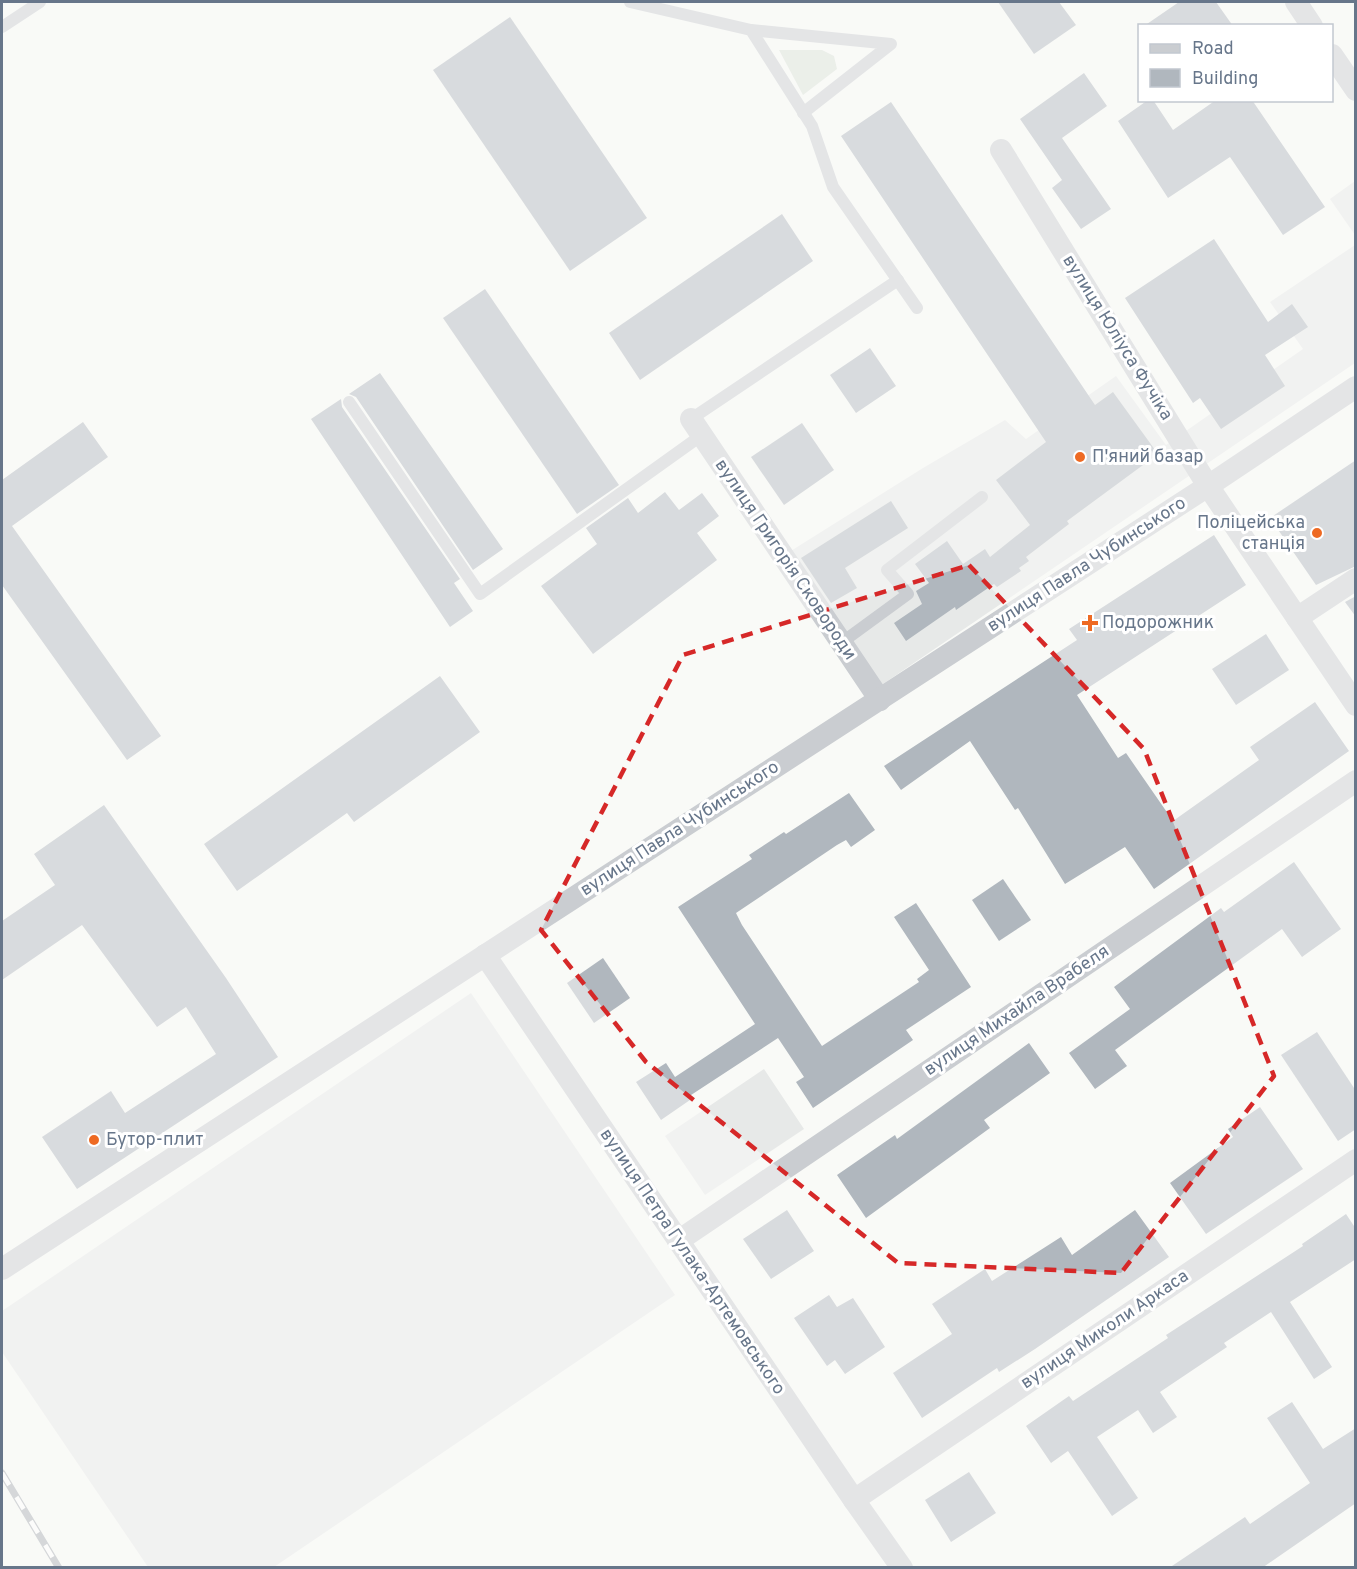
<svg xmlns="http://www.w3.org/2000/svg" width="1357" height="1569" font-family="Overpass,sans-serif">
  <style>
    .built { fill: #e7e9e8 }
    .green { fill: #dae2d8 }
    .building { fill: #b0b7be }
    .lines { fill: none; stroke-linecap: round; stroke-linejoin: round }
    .service { stroke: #cacdd1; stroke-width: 12 }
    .minor { stroke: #cacdd1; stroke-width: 22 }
    .rail-casing { stroke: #a8adb4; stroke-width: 7 }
    .rail { stroke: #fff; stroke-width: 4.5; stroke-dasharray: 14; stroke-linecap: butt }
    .marked { fill: none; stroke: #d62828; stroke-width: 4.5; stroke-dasharray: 12 8; stroke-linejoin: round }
    .poi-dot { fill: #ee6a23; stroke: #fff; stroke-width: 2 }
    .labels { text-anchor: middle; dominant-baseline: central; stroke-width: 6; stroke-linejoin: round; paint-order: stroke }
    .street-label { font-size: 18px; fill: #67768a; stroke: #fff }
    .poi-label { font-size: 18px; fill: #67768a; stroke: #fff; text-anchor: start }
  </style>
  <rect width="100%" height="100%" fill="#f9faf7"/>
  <g class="built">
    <path d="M 1355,181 L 1355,235 L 1330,199 Z"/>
    <path d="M 1355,245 L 1355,363 L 880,686 L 786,554 L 923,468 L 1005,420 L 1026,439 L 1116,376 L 1166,445 L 1303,349 L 1270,302 Z"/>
    <path d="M 471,993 L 675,1295 L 274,1567 L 148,1567 L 2,1352 L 2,1311 Z"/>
    <path d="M 764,1069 L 804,1129 L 705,1195 L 665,1136 Z"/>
  </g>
  <path class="green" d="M 779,50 L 822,50 L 834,56 L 837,69 L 803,95 Z"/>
  <g class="building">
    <path d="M 998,2 L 1059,2 L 1076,25 L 1034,54 Z"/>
    <path d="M 1179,2 L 1216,2 L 1233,26 L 1144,26 Z"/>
    <path d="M 510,17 L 647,218 L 570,271 L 433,70 Z"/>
    <path d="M 1084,73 L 1107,106 L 1062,138 L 1111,209 L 1081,229 L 1052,188 L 1062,180 L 1020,119 Z"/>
    <path d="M 1148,100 L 1153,100 L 1173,130 L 1216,100 L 1252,100 L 1325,207 L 1283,235 L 1230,157 L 1168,198 L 1118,121 Z"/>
    <path d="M 891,102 L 1095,405 L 1113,392 L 1158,454 L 1067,521 L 1069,524 L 1026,557 L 1029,561 L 1019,568 L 1021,571 L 997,587 L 994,584 L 956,610 L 955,607 L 906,641 L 894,623 L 922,604 L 916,591 L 929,583 L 915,564 L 947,541 L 963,564 L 985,549 L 990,557 L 1030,525 L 996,480 L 1046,442 L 841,136 Z"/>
    <path d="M 782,214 L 813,261 L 640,380 L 609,333 Z"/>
    <path d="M 1214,239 L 1268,322 L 1292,304 L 1308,327 L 1265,355 L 1285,386 L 1221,429 L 1200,398 L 1193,403 L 1125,298 Z"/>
    <path d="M 485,289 L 619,485 L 577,514 L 443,318 Z"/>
    <path d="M 870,348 L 896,386 L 856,413 L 830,375 Z"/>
    <path d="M 380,373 L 503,549 L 473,570 L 356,397 L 349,394 Z"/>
    <path d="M 341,399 L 342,407 L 460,579 L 454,583 L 473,611 L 450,627 L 311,419 Z"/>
    <path d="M 83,422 L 108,457 L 12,526 L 161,736 L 127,760 L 2,585 L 2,480 Z"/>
    <path d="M 802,423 L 834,470 L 784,505 L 751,457 Z"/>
    <path d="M 1356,460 L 1356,566 L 1316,585 L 1270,518 Z"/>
    <path d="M 665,492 L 679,510 L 702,493 L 719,516 L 697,533 L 717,560 L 593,654 L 541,586 L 597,544 L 586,528 L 628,498 L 638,513 Z"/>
    <path d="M 891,501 L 908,528 L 845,568 L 857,588 L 831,603 L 801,558 Z"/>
    <path d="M 1214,535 L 1246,585 L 1077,695 L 1118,758 L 1126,753 L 1173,821 L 1259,760 L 1250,747 L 1315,702 L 1349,751 L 1154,889 L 1125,847 L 1065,884 L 1018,808 L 1015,810 L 970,741 L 901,790 L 884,766 L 1077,640 L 1069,629 Z"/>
    <path d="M 1356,596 L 1356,617 L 1345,602 Z"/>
    <path d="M 1266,634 L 1289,670 L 1236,705 L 1212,669 Z"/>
    <path d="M 440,676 L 480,732 L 354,822 L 347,813 L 237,891 L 204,844 Z"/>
    <path d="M 849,793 L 875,830 L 851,847 L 846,840 L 837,845 L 736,913 L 742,925 L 822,1046 L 919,982 L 917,979 L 929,970 L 894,917 L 916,903 L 971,987 L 906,1030 L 913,1040 L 813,1108 L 796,1082 L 804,1077 L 778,1038 L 688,1097 L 690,1100 L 661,1120 L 636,1082 L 666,1063 L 675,1077 L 755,1024 L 678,907 L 752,859 L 749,855 L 784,832 L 786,834 Z"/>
    <path d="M 104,805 L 226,978 L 278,1057 L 77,1189 L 42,1137 L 111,1091 L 125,1113 L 216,1054 L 186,1007 L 157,1027 L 82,925 L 2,980 L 2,921 L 55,885 L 34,854 Z"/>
    <path d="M 1294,862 L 1341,929 L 1302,957 L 1282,929 L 1115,1050 L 1127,1066 L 1095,1089 L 1069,1053 L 1130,1009 L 1114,987 L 1221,908 L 1224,912 Z"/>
    <path d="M 1003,879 L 1031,920 L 999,941 L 972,900 Z"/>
    <path d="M 603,958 L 630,998 L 594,1023 L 567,983 Z"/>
    <path d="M 1317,1032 L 1356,1091 L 1356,1129 L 1338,1141 L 1281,1055 Z"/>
    <path d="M 1029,1043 L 1050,1073 L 984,1120 L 990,1128 L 866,1218 L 837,1175 L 895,1135 L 897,1139 Z"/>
    <path d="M 1260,1107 L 1303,1169 L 1206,1234 L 1170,1183 L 1233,1137 L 1228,1129 Z"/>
    <path d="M 787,1210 L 814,1251 L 771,1279 L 743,1239 Z"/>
    <path d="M 1135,1210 L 1169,1257 L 1035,1349 L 999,1372 L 997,1368 L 922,1418 L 893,1373 L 952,1334 L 932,1304 L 985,1269 L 992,1281 L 1061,1237 L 1072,1255 Z"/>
    <path d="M 1346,1214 L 1356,1229 L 1356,1259 L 1290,1302 L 1332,1367 L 1314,1379 L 1271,1312 L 1224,1343 L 1227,1347 L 1160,1392 L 1177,1417 L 1153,1433 L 1138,1410 L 1097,1437 L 1138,1498 L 1112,1516 L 1068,1451 L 1051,1463 L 1026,1426 L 1069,1396 L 1073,1401 L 1168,1338 L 1166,1335 L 1303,1246 L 1302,1244 Z"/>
    <path d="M 829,1295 L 837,1307 L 853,1298 L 885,1347 L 845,1374 L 835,1360 L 827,1366 L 794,1318 Z"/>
    <path d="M 1292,1402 L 1323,1449 L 1356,1428 L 1356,1503 L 1262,1568 L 1169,1568 L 1245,1517 L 1250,1524 L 1310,1483 L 1267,1418 Z"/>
    <path d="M 969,1472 L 996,1513 L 951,1542 L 925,1500 Z"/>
  </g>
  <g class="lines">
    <g class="service">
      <path d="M 630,2 L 751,30 L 812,126 L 833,187 L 917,308"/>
      <path d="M 2,27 L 40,2"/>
      <path d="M 751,30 L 891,44 L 803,113"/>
      <path d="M 349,402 L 480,594 L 702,435"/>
      <path d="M 691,419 L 898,280"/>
      <path d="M 841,643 L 908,594 L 887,570 L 982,497"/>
    </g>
    <g class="minor">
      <path d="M 1296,2 L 1312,26"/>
      <path d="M 1332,55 L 1356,90"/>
      <path d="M 1001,150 L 1208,486 L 1356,705"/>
      <path d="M 691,419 L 880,700"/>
      <path d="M 1297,618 L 1356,579"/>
      <path d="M 485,955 L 854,1500 L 902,1568"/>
      <path d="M 678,1241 L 1356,781"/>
      <path d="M 2,1269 L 1208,486 L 1356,387"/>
      <path d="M 854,1500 L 1356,1160"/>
    </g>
    <defs>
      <path id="rail" d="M 2,1473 L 59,1568"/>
    </defs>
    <use href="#rail" class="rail-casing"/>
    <use href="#rail" class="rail"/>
  </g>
  <path d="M0 0H1357V1569H0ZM 969,565 L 1144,749 L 1274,1076 L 1121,1273 L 898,1263 L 646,1062 L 541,930 L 683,655 Z" fill="#f9faf7" fill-opacity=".55" fill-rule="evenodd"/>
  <path class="marked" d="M 969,565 L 1144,749 L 1274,1076 L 1121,1273 L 898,1263 L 646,1062 L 541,930 L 683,655 Z"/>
  <g class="poi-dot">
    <circle cx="1080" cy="457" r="6"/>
    <circle cx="1317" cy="533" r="6"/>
    <path d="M1087 614h6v6h6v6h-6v6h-6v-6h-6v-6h6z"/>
    <circle cx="94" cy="1140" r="6"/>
  </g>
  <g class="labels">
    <g class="street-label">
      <text transform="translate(1117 338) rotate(58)">вулиця Юліуса Фучіка</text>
      <text transform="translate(785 560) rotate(56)">вулиця Григорія Сковороди</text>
      <text transform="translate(1087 565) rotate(-33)">вулиця Павла Чубинського</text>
      <text transform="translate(680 829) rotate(-33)">вулиця Павла Чубинського</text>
      <text transform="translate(1017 1011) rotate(-34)">вулиця Михайла Врабеля</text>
      <text transform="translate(692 1262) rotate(56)">вулиця Петра Гулака-Артемовського</text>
      <text transform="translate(1105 1330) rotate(-34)">вулиця Миколи Аркаса</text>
    </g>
    <g class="poi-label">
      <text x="1092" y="457">П'яний базар</text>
      <text x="1305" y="523" text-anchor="end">Поліцейська<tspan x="1305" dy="21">станція</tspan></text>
      <text x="1102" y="623">Подорожник</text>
      <text x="106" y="1140">Бутор-плит</text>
    </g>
  </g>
  <rect width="1357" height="1569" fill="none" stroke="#67768a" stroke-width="6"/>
  <rect x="1138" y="24" width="195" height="78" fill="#ffffff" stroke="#c2c8d0" stroke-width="1.5"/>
  <rect x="1150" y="44" width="30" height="9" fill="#cacdd1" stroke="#c2c8d0" stroke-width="1.5"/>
  <text x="1192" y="54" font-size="18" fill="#67768a">Road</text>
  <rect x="1150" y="69" width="30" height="18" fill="#b0b7be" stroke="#c2c8d0" stroke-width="1.5"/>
  <text x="1192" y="84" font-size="18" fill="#67768a">Building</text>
</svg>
